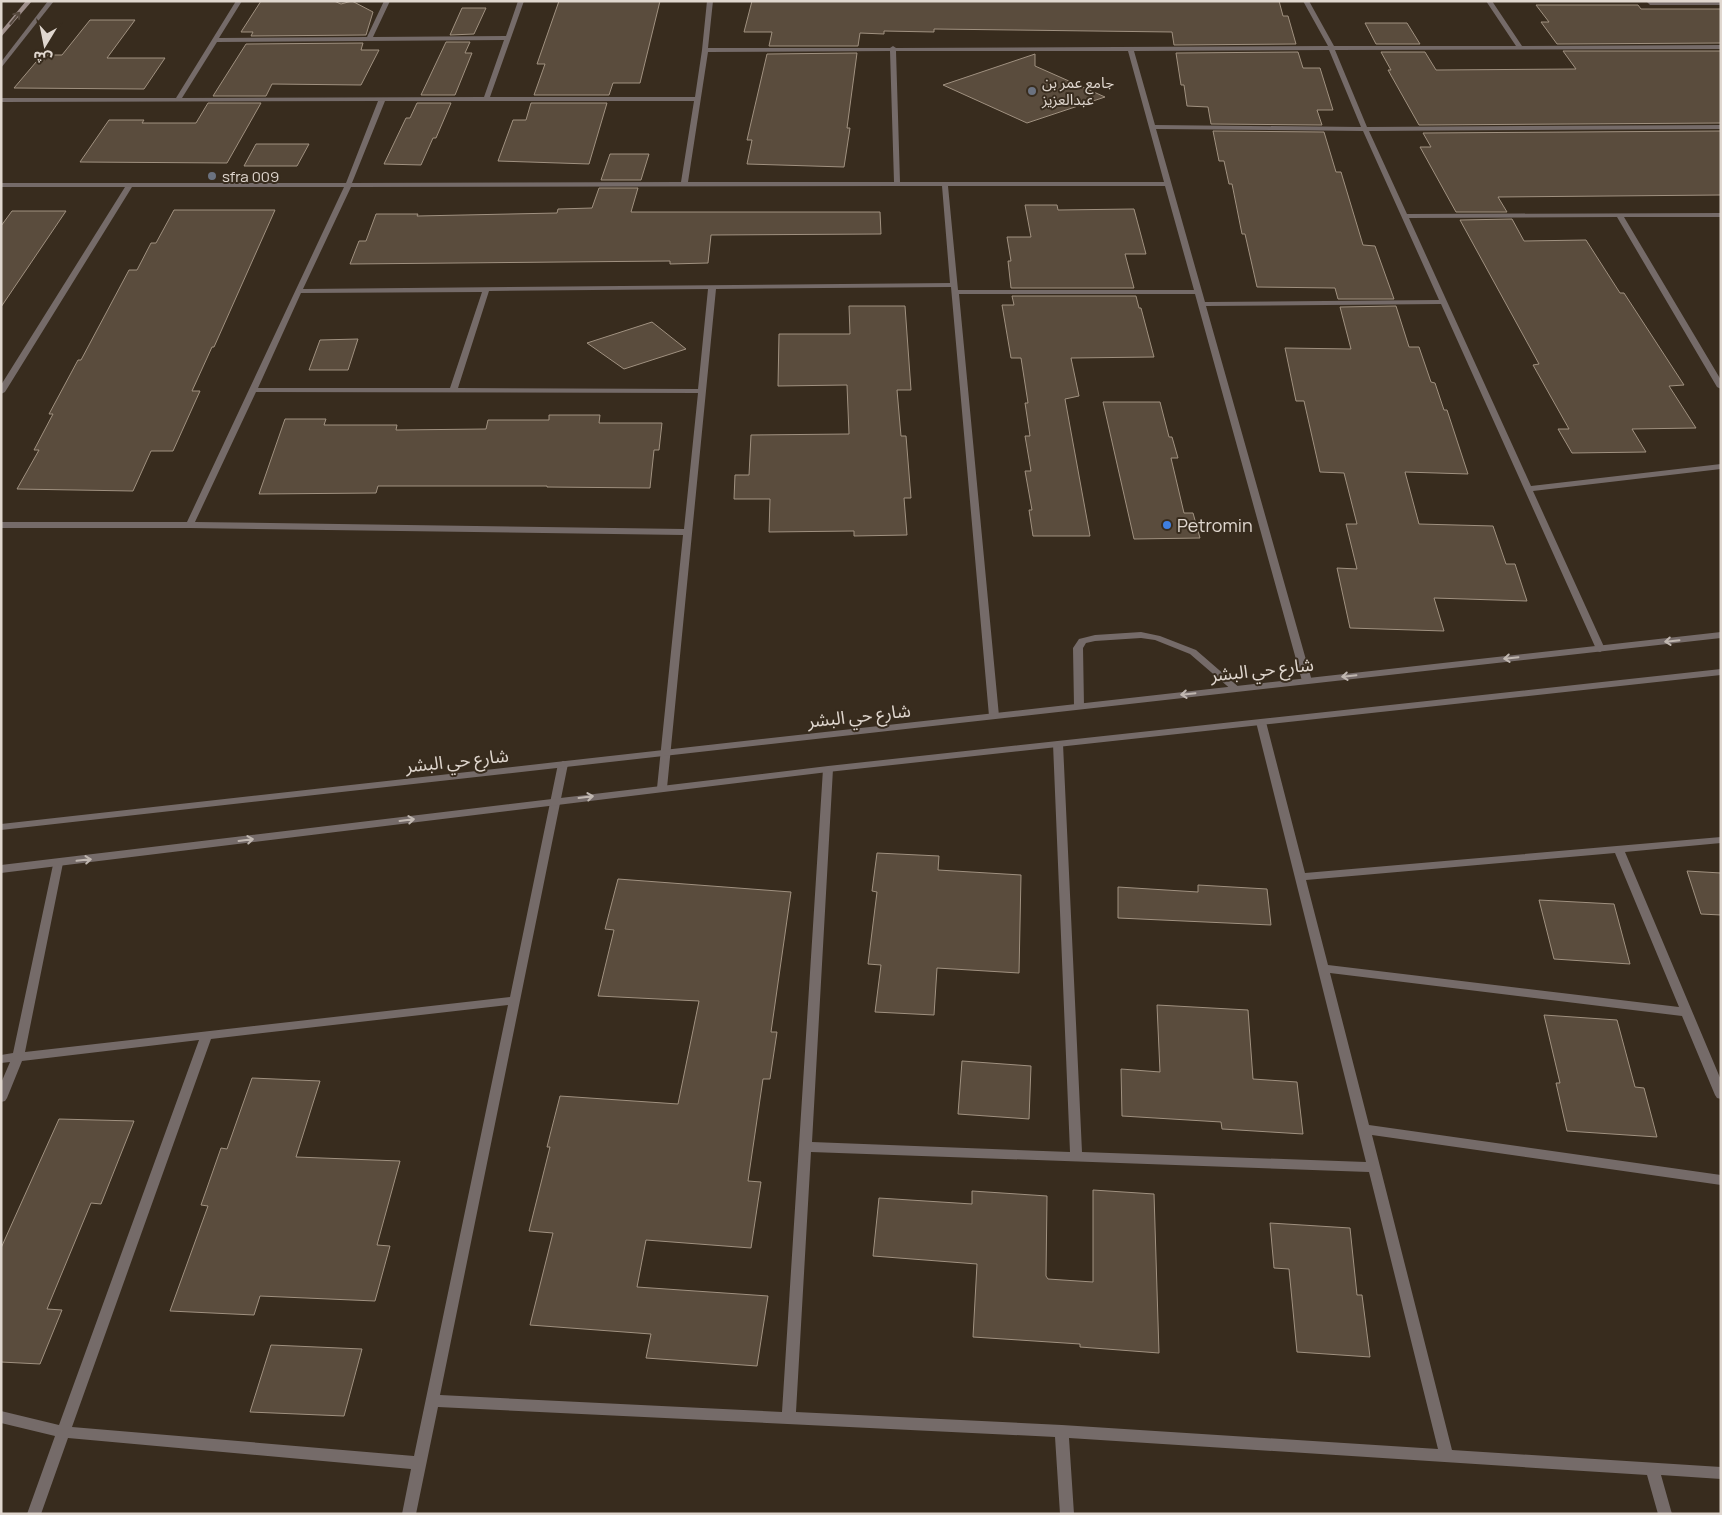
<svg xmlns="http://www.w3.org/2000/svg" width="1722" height="1515" font-family="Manrope,'Noto Sans Arabic',sans-serif">
  <style>
    .building { fill: #5a4c3d; stroke: #a09180 }
    .lines { fill: none; stroke-linecap: round; stroke-linejoin: round }
    .service { fill: #756b69; fill-rule: evenodd }
    .minor { fill: #756b69; fill-rule: evenodd }
    .tertiary { fill: #756b69; fill-rule: evenodd }
    .secondary { fill: #9d8d89; fill-rule: evenodd }
    .oneway { stroke: #56493e }
    .oneway2 { stroke: #c0b7b0 }
    .worship-dot { fill: #6b7280; stroke: #382c1e; stroke-width: 2 }
    .shop-dot { fill: #3f7fe0; stroke: #382c1e; stroke-width: 2 }
    .labels { text-anchor: middle; dominant-baseline: central; stroke-width: 4; stroke-linejoin: round; paint-order: stroke }
    .far-poi-label { font-size: 15px; fill: #e0d7cf; stroke: #382c1e; text-anchor: start }
    .poi-label { font-size: 18px; fill: #e0d7cf; stroke: #382c1e; text-anchor: start }
    .street-label { font-size: 18px; fill: #e0d7cf; stroke: #382c1e }
  </style>
  <rect width="100%" height="100%" fill="#382c1e"/>
  <g class="building">
    <path d="M 261,1 L 334,1 L 341,4 L 352,1 L 373,12 L 366,35 L 251,36 L 253,32 L 241,32 Z"/>
    <path d="M 559,1 L 660,1 L 640,83 L 613,83 L 609,95 L 534,95 L 545,64 L 537,64 Z"/>
    <path d="M 752,1 L 1279,1 L 1283,16 L 1288,16 L 1296,44 L 1174,45 L 1172,32 L 934,29 L 934,32 L 884,31 L 884,34 L 860,33 L 858,46 L 769,46 L 772,32 L 744,32 Z"/>
    <path d="M 1536,5 L 1638,5 L 1641,9 L 1721,9 L 1721,43 L 1557,44 L 1541,22 L 1549,22 Z"/>
    <path d="M 462,8 L 486,8 L 474,34 L 450,35 Z"/>
    <path d="M 90,20 L 135,20 L 107,58 L 165,58 L 144,89 L 14,88 L 42,55 L 62,55 Z"/>
    <path d="M 1365,23 L 1407,23 L 1420,44 L 1376,44 Z"/>
    <path d="M 446,42 L 470,42 L 465,53 L 472,53 L 455,95 L 421,95 Z"/>
    <path d="M 363,43 L 361,50 L 379,50 L 361,85 L 272,84 L 266,96 L 213,96 L 246,44 Z"/>
    <path d="M 1563,51 L 1721,51 L 1721,123 L 1419,125 L 1388,70 L 1391,70 L 1381,52 L 1425,52 L 1436,70 L 1576,69 Z"/>
    <path d="M 1298,52 L 1303,68 L 1320,68 L 1333,110 L 1317,110 L 1322,125 L 1211,124 L 1208,107 L 1187,106 L 1184,85 L 1181,85 L 1176,53 Z"/>
    <path d="M 857,53 L 847,128 L 850,128 L 844,167 L 747,164 L 752,140 L 747,140 L 767,54 Z"/>
    <path d="M 1035,54 L 1035,66 L 1105,97 L 1027,123 L 943,85 Z"/>
    <path d="M 208,103 L 261,103 L 227,163 L 80,162 L 109,120 L 144,120 L 142,123 L 196,123 Z"/>
    <path d="M 417,103 L 451,103 L 436,138 L 433,138 L 421,165 L 384,164 L 406,118 L 410,118 Z"/>
    <path d="M 531,103 L 607,103 L 589,164 L 498,161 L 513,120 L 526,120 Z"/>
    <path d="M 1213,131 L 1324,132 L 1336,172 L 1341,172 L 1363,245 L 1375,246 L 1394,299 L 1338,299 L 1335,288 L 1257,287 L 1245,234 L 1242,234 L 1232,184 L 1229,184 L 1224,161 L 1219,161 Z"/>
    <path d="M 1721,131 L 1721,195 L 1498,197 L 1507,212 L 1456,212 L 1420,147 L 1431,147 L 1423,133 Z"/>
    <path d="M 256,144 L 309,144 L 297,166 L 244,166 Z"/>
    <path d="M 610,154 L 649,154 L 641,180 L 601,180 Z"/>
    <path d="M 599,188 L 638,188 L 631,212 L 880,212 L 881,234 L 711,235 L 708,263 L 670,264 L 670,261 L 350,264 L 359,241 L 366,241 L 376,214 L 418,214 L 417,216 L 557,213 L 558,209 L 592,208 Z"/>
    <path d="M 1025,205 L 1057,205 L 1058,210 L 1134,209 L 1146,254 L 1125,254 L 1134,288 L 1011,288 L 1008,261 L 1011,261 L 1007,237 L 1031,237 Z"/>
    <path d="M 174,210 L 275,210 L 214,347 L 212,347 L 192,391 L 200,391 L 173,451 L 151,451 L 133,491 L 17,489 L 39,450 L 34,450 L 53,414 L 49,414 L 78,360 L 81,360 L 129,270 L 137,270 L 151,243 L 156,243 Z"/>
    <path d="M 12,211 L 66,211 L 1,307 L 1,226 Z"/>
    <path d="M 1512,219 L 1524,241 L 1586,240 L 1620,293 L 1624,293 L 1684,385 L 1669,386 L 1696,428 L 1632,429 L 1646,452 L 1572,453 L 1558,429 L 1569,429 L 1533,365 L 1539,364 L 1460,220 Z"/>
    <path d="M 1012,296 L 1136,296 L 1139,308 L 1141,308 L 1154,357 L 1071,358 L 1079,396 L 1065,399 L 1090,536 L 1033,536 L 1029,510 L 1032,510 L 1025,471 L 1031,471 L 1025,436 L 1030,436 L 1025,403 L 1028,403 L 1021,358 L 1011,358 L 1002,305 L 1014,305 Z"/>
    <path d="M 849,306 L 905,306 L 911,390 L 897,390 L 901,436 L 906,436 L 911,498 L 904,498 L 907,535 L 854,536 L 854,531 L 769,532 L 770,499 L 734,499 L 735,475 L 749,475 L 751,435 L 849,434 L 847,385 L 778,386 L 779,334 L 850,334 Z"/>
    <path d="M 1396,306 L 1409,347 L 1419,347 L 1431,382 L 1435,383 L 1444,410 L 1447,410 L 1468,474 L 1405,472 L 1419,524 L 1493,526 L 1506,564 L 1515,564 L 1527,601 L 1434,598 L 1444,631 L 1350,628 L 1337,568 L 1357,569 L 1346,524 L 1357,524 L 1344,473 L 1320,472 L 1304,401 L 1296,401 L 1285,348 L 1351,349 L 1340,307 Z"/>
    <path d="M 652,322 L 686,349 L 624,369 L 587,343 Z"/>
    <path d="M 358,339 L 348,370 L 309,370 L 320,340 Z"/>
    <path d="M 1103,402 L 1160,402 L 1169,437 L 1172,437 L 1178,458 L 1171,458 L 1184,513 L 1193,513 L 1200,538 L 1134,539 Z"/>
    <path d="M 549,415 L 600,415 L 599,423 L 662,423 L 659,450 L 654,450 L 650,488 L 547,487 L 547,486 L 378,486 L 376,493 L 259,494 L 285,419 L 326,419 L 324,425 L 397,425 L 396,430 L 486,429 L 488,420 L 549,420 Z"/>
    <path d="M 877,853 L 939,856 L 938,870 L 1021,875 L 1019,973 L 937,968 L 934,1015 L 875,1012 L 881,965 L 868,964 L 877,892 L 872,891 Z"/>
    <path d="M 1687,871 L 1721,873 L 1721,915 L 1701,914 Z"/>
    <path d="M 618,879 L 791,892 L 771,1032 L 777,1032 L 770,1079 L 763,1079 L 748,1181 L 761,1182 L 751,1248 L 646,1240 L 637,1287 L 768,1296 L 757,1366 L 646,1358 L 651,1334 L 530,1325 L 553,1233 L 529,1231 L 550,1147 L 547,1147 L 560,1096 L 678,1104 L 699,1001 L 598,996 L 614,930 L 605,929 Z"/>
    <path d="M 1198,885 L 1267,889 L 1271,925 L 1118,918 L 1118,887 L 1198,892 Z"/>
    <path d="M 1539,900 L 1614,904 L 1630,964 L 1554,959 Z"/>
    <path d="M 1157,1005 L 1248,1010 L 1253,1079 L 1297,1082 L 1303,1134 L 1222,1129 L 1221,1122 L 1122,1116 L 1121,1069 L 1160,1072 Z"/>
    <path d="M 1544,1015 L 1617,1020 L 1635,1087 L 1644,1088 L 1657,1137 L 1567,1131 L 1556,1083 L 1560,1083 Z"/>
    <path d="M 962,1061 L 1031,1066 L 1029,1119 L 958,1114 Z"/>
    <path d="M 252,1078 L 320,1081 L 296,1157 L 400,1161 L 377,1245 L 390,1246 L 375,1301 L 260,1296 L 254,1315 L 170,1311 L 208,1206 L 201,1205 L 221,1148 L 227,1149 Z"/>
    <path d="M 59,1119 L 134,1121 L 101,1204 L 91,1203 L 47,1309 L 62,1310 L 40,1364 L 1,1362 L 1,1248 Z"/>
    <path d="M 1093,1190 L 1154,1194 L 1159,1353 L 1080,1347 L 1080,1344 L 973,1337 L 977,1264 L 873,1256 L 879,1198 L 972,1204 L 972,1191 L 1047,1196 L 1046,1276 L 1048,1279 L 1093,1282 Z"/>
    <path d="M 1270,1223 L 1350,1228 L 1357,1295 L 1362,1295 L 1370,1357 L 1297,1352 L 1289,1269 L 1274,1268 Z"/>
    <path d="M 271,1345 L 362,1349 L 344,1416 L 250,1412 Z"/>
  </g>
  <g class="lines">
    <g class="service">
      <path d="M 48,1 L 54,1 L 1,68 L 1,62 Z"/>
      <path d="M 1141,632 L 1160,636 L 1196,650 L 1241,689 L 1239,691 L 1233,691 L 1190,654 L 1155,640 L 1141,638 L 1095,641 L 1086,643 L 1083,648 L 1084,706 L 1079,709 L 1076,708 L 1074,706 L 1073,648 L 1079,639 L 1095,635 Z"/>
    </g>
    <g class="minor">
      <path d="M 236,1 L 242,1 L 219,38 L 367,37 L 384,1 L 390,1 L 373,37 L 506,36 L 518,1 L 524,1 L 490,97 L 695,97 L 702,50 L 707,1 L 713,1 L 708,48 L 890,48 L 893,46 L 896,48 L 1328,46 L 1303,1 L 1309,1 L 1334,46 L 1516,46 L 1486,1 L 1492,1 L 1522,46 L 1721,45 L 1721,49 L 1335,50 L 1367,127 L 1721,125 L 1721,129 L 1369,131 L 1407,214 L 1721,213 L 1721,217 L 1624,217 L 1721,380 L 1721,389 L 1717,387 L 1617,217 L 1409,218 L 1531,486 L 1721,464 L 1721,469 L 1533,491 L 1605,649 L 1600,652 L 1597,651 L 1441,304 L 1206,306 L 1312,681 L 1307,684 L 1302,681 L 1195,294 L 959,294 L 999,716 L 994,719 L 989,716 L 951,287 L 716,289 L 667,788 L 662,791 L 658,790 L 657,788 L 683,535 L 190,528 L 1,528 L 1,522 L 187,522 L 344,187 L 132,187 L 5,392 L 1,394 L 1,385 L 125,187 L 1,187 L 1,183 L 346,183 L 378,101 L 1,102 L 1,98 L 176,98 ZM 504,40 L 484,97 L 182,98 L 217,42 ZM 1329,50 L 1361,127 L 1155,125 L 1134,51 ZM 890,51 L 894,182 L 688,182 L 708,52 ZM 896,51 L 1128,51 L 1164,182 L 900,182 ZM 385,101 L 694,101 L 681,182 L 352,183 ZM 1156,129 L 1363,131 L 1439,300 L 1205,302 ZM 895,186 L 942,186 L 950,283 L 303,289 L 351,187 ZM 948,186 L 1165,186 L 1194,290 L 958,290 ZM 708,289 L 698,389 L 458,388 L 489,291 ZM 482,292 L 450,388 L 258,388 L 301,293 ZM 256,392 L 698,393 L 684,529 L 195,522 Z"/>
      <path d="M 1646,1 L 1721,1 L 1721,5 L 1650,5 Z"/>
      <path d="M 1261,719 L 1266,722 L 1305,873 L 1721,837 L 1721,843 L 1625,852 L 1721,1080 L 1721,1099 L 1717,1098 L 1715,1095 L 1682,1016 L 1330,973 L 1369,1125 L 1721,1175 L 1721,1185 L 1372,1135 L 1452,1450 L 1721,1467 L 1721,1479 L 1661,1475 L 1672,1514 L 1658,1514 L 1647,1475 L 1069,1438 L 1074,1514 L 1060,1514 L 1055,1437 L 438,1407 L 416,1514 L 402,1514 L 411,1469 L 68,1438 L 41,1514 L 27,1514 L 55,1436 L 1,1423 L 1,1411 L 59,1425 L 199,1040 L 22,1061 L 7,1098 L 5,1101 L 1,1102 L 1,1083 L 10,1062 L 1,1063 L 1,1055 L 13,1053 L 54,860 L 58,859 L 63,863 L 25,1052 L 510,997 L 558,764 L 563,761 L 567,762 L 568,764 L 440,1395 L 782,1412 L 823,769 L 824,767 L 832,767 L 833,769 L 812,1142 L 1070,1152 L 1053,744 L 1058,741 L 1063,744 L 1082,1152 L 1366,1162 L 1256,722 ZM 1615,853 L 1679,1007 L 1328,965 L 1306,880 ZM 508,1005 L 414,1456 L 72,1427 L 211,1039 ZM 811,1152 L 1369,1172 L 1438,1449 L 1062,1425 L 796,1412 Z"/>
    </g>
    <g class="tertiary">
      <path d="M 1721,632 L 1721,638 L 1,830 L 1,824 Z"/>
      <path d="M 1721,669 L 1721,675 L 828,772 L 1,873 L 1,865 L 828,766 Z"/>
    </g>
    <path class="secondary" d="M 26,1 L 32,1 L 1,37 L 1,31 Z"/>
  </g>
  <defs><path id="oneway-shaft" d="M-6 0H5M1.5-3L5.5 0L1.5 3" fill="none" stroke-width="1.6" stroke-linecap="round" stroke-linejoin="round" transform="scale(1.25)"/></defs>
  <use class="oneway" href="#oneway-shaft" transform="translate(15 18) rotate(-51)"/>
  <g class="oneway2">
    <use href="#oneway-shaft" transform="translate(1672 641) rotate(174)"/>
    <use href="#oneway-shaft" transform="translate(1511 658) rotate(174)"/>
    <use href="#oneway-shaft" transform="translate(1349 676) rotate(174)"/>
    <use href="#oneway-shaft" transform="translate(1188 694) rotate(174)"/>
    <use href="#oneway-shaft" transform="translate(586 797) rotate(-7)"/>
    <use href="#oneway-shaft" transform="translate(407 820) rotate(-7)"/>
    <use href="#oneway-shaft" transform="translate(246 840) rotate(-7)"/>
    <use href="#oneway-shaft" transform="translate(84 860) rotate(-6)"/>
  </g>
  <g class="worship-dot">
    <circle cx="1032" cy="91" r="5"/>
    <circle cx="212" cy="176" r="5"/>
  </g>
  <circle class="shop-dot" cx="1167" cy="525" r="5"/>
  <g class="labels">
    <g class="far-poi-label">
      <text x="1042" y="82">جامع عمر بن<tspan x="1042" dy="17">عبدالعزيز</tspan></text>
      <text x="222" y="176">sfra 009</text>
    </g>
    <g class="poi-label">
      <text x="1177" y="525">Petromin</text>
    </g>
    <g class="street-label">
      <text transform="translate(1262 669) rotate(-6)">شارع حي البشر</text>
      <text transform="translate(859 715) rotate(-6)">شارع حي البشر</text>
      <text transform="translate(457 760) rotate(-6)">شارع حي البشر</text>
    </g>
  </g>
  <rect width="1722" height="1515" fill="none" stroke="#e0d7cf" stroke-width="5"/>
  <g transform="translate(45 45) rotate(190)" stroke="#382c1e" stroke-width="4" paint-order="stroke">
  <path d="M0-4L9 19L0 12L-9 19Z" fill="#e0d7cf"/>
  <text y="-8" font-size="14" font-weight="bold" text-anchor="middle" fill="#e0d7cf">ش</text>
  </g>
</svg>
